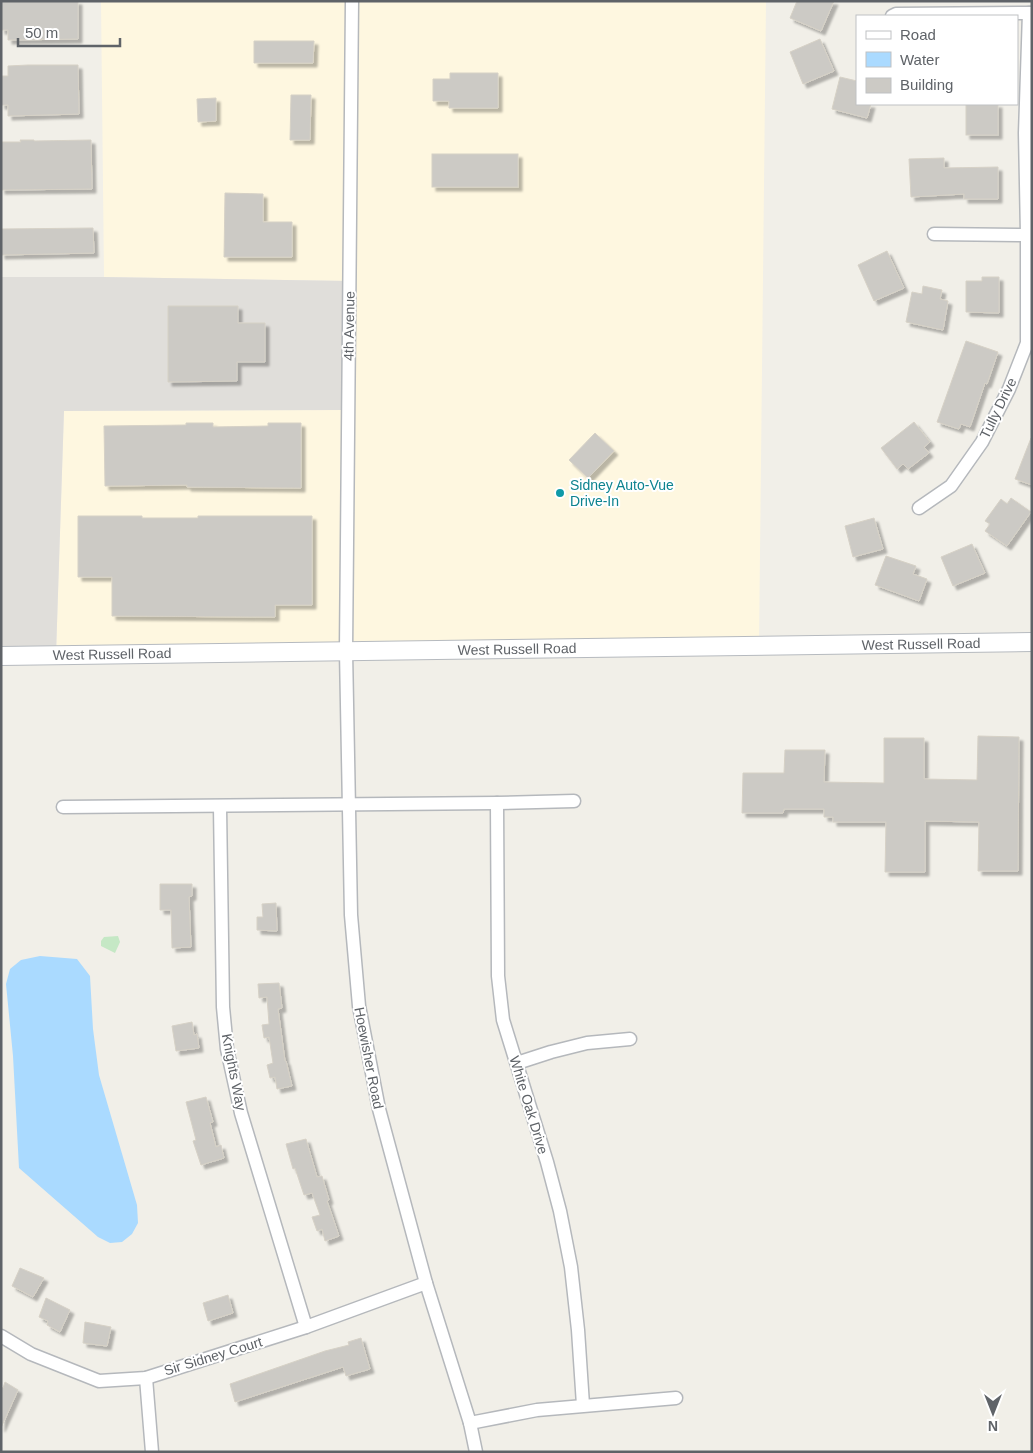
<svg xmlns="http://www.w3.org/2000/svg" width="1033" height="1453" font-family="Helvetica,sans-serif">
  <style>
    .commercial { fill: #fef7e0 }
    .industrial { fill: #e0deda }
    .green { fill: #c5e8c5 }
    .water { fill: #aadaff }
    .building { fill: #cccac5; stroke: #d6d1c6; filter: url(#shadow) }
    .lines { fill: none; stroke-linecap: round; stroke-linejoin: round }
    .street-casing { stroke: #b5b8bc; stroke-width: 15 }
    .secondary-casing { stroke: #b6babf; stroke-width: 20 }
    .street { stroke: #fff; stroke-width: 12 }
    .secondary { stroke: #fff; stroke-width: 18 }
    .culture-dot { fill: #0f9aa8; stroke: #fff; stroke-width: 2 }
    .labels { text-anchor: middle; dominant-baseline: central; stroke-width: 4; stroke-linejoin: round; paint-order: stroke }
    .street-label { font-size: 14px; fill: #5f6368; stroke: #fff }
    .culture-label { font-size: 14px; fill: #0d838f; stroke: #fff; text-anchor: start }
  </style>
  <defs>
    <filter id="shadow"><feDropShadow dx="4" dy="4" stdDeviation="1" flood-color="#0004"/></filter>
  </defs>
  <rect width="100%" height="100%" fill="#f1efe8"/>
  <path class="commercial" d="M 101,1 L 766,1 L 759,646 L 56,655 L 64,411 L 348,410 L 349,281 L 104,277 Z"/>
  <path class="industrial" d="M 1,277 L 104,277 L 350,281 L 348,410 L 64,411 L 56,655 L 1,656 Z"/>
  <path class="green" d="M 118,936 L 120,942 L 115,953 L 101,946 L 101,941 L 104,937 Z"/>
  <path class="water" d="M 40,956 L 77,959 L 90,976 L 93,1029 L 99,1075 L 137,1205 L 138,1223 L 132,1234 L 122,1242 L 110,1243 L 98,1237 L 19,1168 L 13,1056 L 6,984 L 10,969 L 21,960 Z"/>
  <g class="building">
    <path d="M 1,1 L 78,1 L 78,39 L 8,40 L 8,30 L 1,30 Z"/>
    <path d="M 797,1 L 834,1 L 821,31 L 790,18 Z"/>
    <path d="M 820,39 L 834,71 L 803,84 L 790,52 Z"/>
    <path d="M 254,41 L 314,41 L 313,63 L 254,63 Z"/>
    <path d="M 28,65 L 78,65 L 79,114 L 8,116 L 8,105 L 1,105 L 1,76 L 8,76 L 8,66 Z"/>
    <path d="M 450,73 L 498,73 L 498,108 L 449,108 L 449,101 L 433,101 L 433,79 L 450,79 Z"/>
    <path d="M 840,77 L 857,81 L 857,104 L 871,104 L 867,118 L 832,109 Z"/>
    <path d="M 291,95 L 311,95 L 310,140 L 290,140 Z"/>
    <path d="M 216,98 L 216,121 L 198,122 L 197,99 Z"/>
    <rect x="966" y="104" width="32" height="31"/>
    <path d="M 20,140 L 34,140 L 34,141 L 91,140 L 92,189 L 1,190 L 1,142 L 21,142 Z"/>
    <rect x="432" y="154" width="86" height="33"/>
    <path d="M 944,158 L 944,168 L 998,167 L 998,199 L 964,199 L 964,194 L 911,197 L 909,159 Z"/>
    <path d="M 225,193 L 263,194 L 263,222 L 292,222 L 292,257 L 224,257 Z"/>
    <path d="M 93,228 L 94,253 L 1,255 L 1,229 Z"/>
    <path d="M 887,251 L 904,288 L 874,301 L 858,265 Z"/>
    <path d="M 982,277 L 999,277 L 999,313 L 966,312 L 966,281 L 982,281 Z"/>
    <path d="M 923,286 L 942,290 L 940,299 L 948,301 L 943,330 L 906,322 L 912,292 L 922,294 Z"/>
    <path d="M 168,306 L 238,306 L 238,323 L 265,323 L 265,362 L 237,362 L 237,381 L 168,382 Z"/>
    <path d="M 966,341 L 998,352 L 987,384 L 985,383 L 970,427 L 961,424 L 959,429 L 937,422 Z"/>
    <path d="M 914,422 L 930,442 L 924,447 L 929,453 L 908,469 L 903,464 L 897,469 L 881,448 Z"/>
    <path d="M 186,423 L 213,423 L 213,427 L 268,426 L 268,423 L 301,423 L 301,488 L 187,487 L 187,485 L 105,486 L 104,426 L 186,425 Z"/>
    <path d="M 595,433 L 614,451 L 588,478 L 569,460 Z"/>
    <path d="M 1031,438 L 1032,438 L 1032,485 L 1015,479 Z"/>
    <path d="M 1011,498 L 1031,512 L 1007,546 L 985,531 L 990,524 L 985,521 L 1001,499 L 1007,504 Z"/>
    <path d="M 78,516 L 142,516 L 142,518 L 198,518 L 198,516 L 312,516 L 312,605 L 275,605 L 275,617 L 112,616 L 112,577 L 78,577 Z"/>
    <path d="M 874,518 L 883,549 L 853,557 L 845,526 Z"/>
    <path d="M 972,544 L 985,573 L 953,586 L 941,557 Z"/>
    <path d="M 886,556 L 916,566 L 913,574 L 927,579 L 919,601 L 875,585 Z"/>
    <path d="M 978,736 L 1019,737 L 1018,871 L 978,871 L 979,822 L 925,821 L 925,872 L 885,872 L 886,822 L 833,822 L 833,817 L 824,817 L 824,809 L 784,809 L 783,813 L 742,813 L 743,773 L 784,773 L 785,750 L 825,750 L 824,782 L 884,783 L 884,738 L 924,738 L 924,779 L 977,780 Z"/>
    <path d="M 160,884 L 192,884 L 192,896 L 189,897 L 191,947 L 172,948 L 171,910 L 160,910 Z"/>
    <path d="M 276,903 L 277,931 L 257,930 L 257,917 L 263,917 L 262,904 Z"/>
    <path d="M 279,983 L 282,1008 L 278,1009 L 285,1061 L 286,1061 L 292,1086 L 277,1089 L 275,1077 L 270,1078 L 267,1065 L 273,1063 L 269,1037 L 264,1038 L 262,1025 L 269,1024 L 267,997 L 259,998 L 258,984 Z"/>
    <path d="M 192,1022 L 194,1035 L 197,1034 L 199,1048 L 176,1051 L 172,1026 Z"/>
    <path d="M 206,1097 L 213,1122 L 210,1123 L 216,1147 L 221,1145 L 224,1158 L 201,1165 L 193,1141 L 196,1140 L 186,1102 Z"/>
    <path d="M 306,1139 L 317,1177 L 322,1176 L 329,1200 L 327,1201 L 339,1236 L 325,1241 L 322,1229 L 317,1231 L 312,1217 L 320,1215 L 312,1193 L 304,1195 L 295,1168 L 293,1169 L 286,1144 Z"/>
    <path d="M 20,1268 L 44,1278 L 33,1297 L 12,1286 Z"/>
    <path d="M 228,1295 L 233,1313 L 208,1321 L 203,1303 Z"/>
    <path d="M 46,1298 L 70,1310 L 60,1332 L 47,1325 L 48,1321 L 39,1317 Z"/>
    <path d="M 85,1322 L 111,1327 L 107,1346 L 83,1343 Z"/>
    <path d="M 361,1338 L 370,1369 L 346,1376 L 343,1367 L 235,1402 L 230,1384 L 325,1351 L 349,1345 L 348,1342 Z"/>
    <path d="M 5,1382 L 18,1390 L 1,1428 L 1,1387 L 3,1388 Z"/>
  </g>
  <g class="lines">
    <defs>
      <g id="street">
        <path d="M 352,1 L 346,651 L 351,915 L 359,1006 L 379,1109 L 426,1283 L 470,1423 L 476,1452"/>
        <path d="M 892,16 L 896,14 L 1032,13"/>
        <path d="M 934,234 L 1027,235"/>
        <path d="M 919,508 L 951,486 L 982,442 L 1009,389 L 1027,343 L 1027,235 L 1025,133 L 1029,13"/>
        <path d="M 497,803 L 498,976 L 503,1020 L 547,1162 L 560,1211 L 571,1267 L 578,1330 L 583,1405"/>
        <path d="M 63,807 L 497,803 L 574,801"/>
        <path d="M 220,807 L 223,1007 L 227,1049 L 241,1113 L 306,1327"/>
        <path d="M 517,1063 L 551,1052 L 587,1043 L 630,1039"/>
        <path d="M 1,1336 L 31,1354 L 99,1381 L 146,1378 L 306,1327 L 426,1283"/>
        <path d="M 146,1378 L 152,1452"/>
        <path d="M 470,1423 L 537,1410 L 676,1398"/>
      </g>
      <path id="secondary" d="M 1,656 L 1032,642"/>
    </defs>
    <use href="#street" class="street-casing"/>
    <use href="#secondary" class="secondary-casing"/>
    <use href="#street" class="street"/>
    <use href="#secondary" class="secondary"/>
  </g>
  <circle class="culture-dot" cx="560" cy="493" r="5"/>
  <g class="labels">
    <g class="street-label">
      <text transform="translate(349 326) rotate(-89)">4th Avenue</text>
      <text transform="translate(998 408) rotate(-64)">Tully Drive</text>
      <text transform="translate(921 644) rotate(-1)">West Russell Road</text>
      <text transform="translate(517 649) rotate(-1)">West Russell Road</text>
      <text transform="translate(112 654) rotate(-1)">West Russell Road</text>
      <text transform="translate(369 1058) rotate(79)">Hoewisher Road</text>
      <text transform="translate(234 1072) rotate(79)">Knights Way</text>
      <text transform="translate(529 1105) rotate(73)">White Oak Drive</text>
      <text transform="translate(213 1356) rotate(-17)">Sir Sidney Court</text>
    </g>
    <g class="culture-label">
      <text x="570" y="485">Sidney Auto-Vue<tspan x="570" dy="16">Drive-In</tspan></text>
    </g>
  </g>
  <rect width="1033" height="1453" fill="none" stroke="#5f6368" stroke-width="5"/>
  <rect x="856" y="15" width="162" height="90" fill="#ffffff" stroke="#bfc1c3"/>
  <rect x="866" y="31" width="25" height="8" fill="#ffffff" stroke="#bfc1c3"/>
  <text x="900" y="40" font-size="15" fill="#5f6368">Road</text>
  <rect x="866" y="52" width="25" height="15" fill="#aadaff" stroke="#bfc1c3"/>
  <text x="900" y="65" font-size="15" fill="#5f6368">Water</text>
  <rect x="866" y="78" width="25" height="15" fill="#cccac5" stroke="#bfc1c3"/>
  <text x="900" y="90" font-size="15" fill="#5f6368">Building</text>
  <g transform="translate(993 1413) rotate(180)" stroke="#ffffff" stroke-width="4" paint-order="stroke">
  <path d="M0-4L9 19L0 12L-9 19Z" fill="#5f6368"/>
  <text y="-8" font-size="14" font-weight="bold" text-anchor="middle" fill="#5f6368">N</text>
  </g>
  <path d="M18 38v8h102v-8" fill="none" stroke="#5f6368" stroke-width="2.5"/>
  <text x="25" y="38" font-size="15" fill="#5f6368" stroke="#ffffff" stroke-width="4" paint-order="stroke">50 m</text>
</svg>
